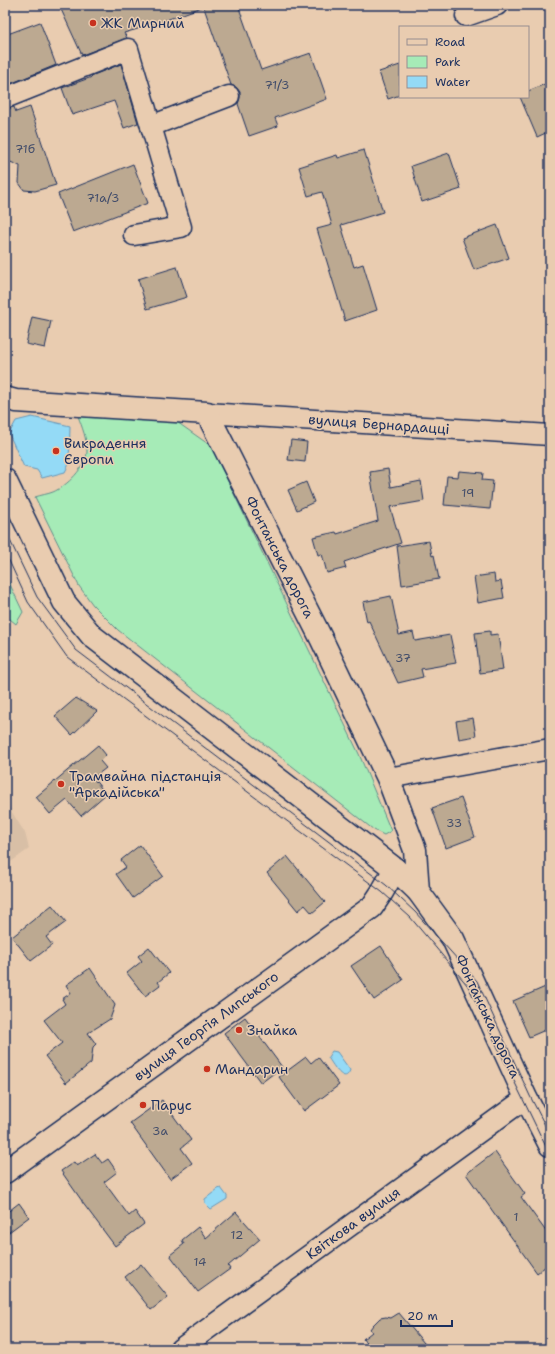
<svg xmlns="http://www.w3.org/2000/svg" width="555" height="1354" font-family="'Shantell Sans',sans-serif">
  <style>
    .built { fill: #d8bfa6 }
    .green { fill: #a6ebb7; stroke: #608d8a }
    .water { fill: #94daf6; stroke: #6496b9 }
    .building { fill: #bca991; stroke: #1b2f5e }
    .lines { fill: none; stroke-linecap: round; stroke-linejoin: round }
    .street-casing { stroke: #1b2f5e; stroke-width: 23 }
    .secondary-casing { stroke: #1b2f5e; stroke-width: 25 }
    .street { stroke: #e9ccb0; stroke-width: 20 }
    .secondary { stroke: #e9ccb0; stroke-width: 22 }
    .tram { stroke: #1b2f5e; stroke-width: 1 }
    .poi-dot { fill: #c8321e; stroke: #e9ccb0; stroke-width: 1.5 }
    .labels { text-anchor: middle; dominant-baseline: central; stroke-width: 3; stroke-linejoin: round; paint-order: stroke }
    .number-label { font-size: 12px; fill: #434e6b }
    .poi-label { font-size: 14px; fill: #1b2f5e; stroke: #e9ccb0; text-anchor: start }
    .street-label { font-size: 14px; fill: #1b2f5e; stroke: #e9ccb0 }
  </style>
  <rect width="100%" height="100%" fill="#e9ccb0"/>
  <filter id="ink" filterUnits="userSpaceOnUse"><feTurbulence type="fractalNoise" baseFrequency=".025" numOctaves="2"/><feDisplacementMap in="SourceGraphic" scale="8" xChannelSelector="R" yChannelSelector="G"/><feConvolveMatrix kernelMatrix="1 2 1 2 8 2 1 2 1" color-interpolation-filters="sRGB"/></filter>
  <g filter="url(#ink)">
    <path class="built" d="M 5,801 L 25,833 L 29,849 L 5,866 Z"/>
    <g class="green">
      <path d="M 78,416 L 174,420 L 211,446 L 359,754 L 391,831 L 384,835 L 374,830 L 118,630 L 93,605 L 79,586 L 35,497 C 41,495 48,494 53,492 C 67,486 86,467 87,452 C 87,439 82,427 78,416 Z"/>
      <path d="M 5,574 L 23,612 L 16,624 L 5,615 Z"/>
    </g>
    <g class="water">
      <path d="M 32,417 L 70,426 L 69,464 L 65,472 L 42,478 L 37,470 L 24,467 L 9,434 L 16,421 Z"/>
      <path d="M 332,1051 L 337,1052 L 350,1070 C 345,1086 333,1065 329,1059 L 328,1057 Z"/>
      <path d="M 221,1188 L 227,1196 L 227,1199 L 211,1209 L 205,1203 L 205,1199 L 218,1189 Z"/>
    </g>
    <g class="building">
      <path d="M 59,5 L 202,5 L 202,7 L 158,23 L 124,33 L 127,38 L 82,55 Z"/>
      <path d="M 203,5 L 238,5 L 261,70 L 311,53 L 327,99 L 275,118 L 278,126 L 249,136 L 238,104 L 240,98 L 240,92 L 236,87 L 231,85 Z"/>
      <path d="M 40,22 L 56,65 L 5,86 L 5,35 Z"/>
      <path d="M 121,64 L 138,123 L 124,128 L 114,101 L 72,115 L 62,88 L 92,77 L 91,76 Z"/>
      <path d="M 400,65 L 400,95 L 388,99 L 379,72 Z"/>
      <path d="M 550,82 L 550,131 L 537,137 L 520,97 L 528,97 L 528,91 Z"/>
      <path d="M 14,107 L 16,112 L 30,107 L 56,185 L 35,191 L 24,190 L 19,183 L 20,166 L 8,161 L 6,154 L 8,137 L 5,131 L 5,109 Z"/>
      <path d="M 364,150 L 383,212 L 341,225 L 354,267 L 363,264 L 377,310 L 345,321 L 317,229 L 332,225 L 322,192 L 308,196 L 299,167 L 337,155 L 338,158 Z"/>
      <path d="M 449,153 L 461,189 L 422,202 L 411,166 Z"/>
      <path d="M 133,164 L 148,203 L 73,232 L 58,194 Z"/>
      <path d="M 497,225 L 509,258 L 474,270 L 462,238 Z"/>
      <path d="M 177,267 L 187,297 L 147,309 L 138,279 Z"/>
      <path d="M 32,317 L 51,321 L 45,348 L 26,344 Z"/>
      <path d="M 291,440 L 307,442 L 305,462 L 288,460 Z"/>
      <path d="M 388,469 L 391,487 L 421,481 L 424,501 L 390,507 L 401,543 L 344,562 L 346,568 L 327,573 L 322,554 L 318,555 L 313,537 L 336,532 L 337,534 L 378,521 L 370,472 Z"/>
      <path d="M 459,471 L 483,473 L 482,480 L 493,481 L 490,509 L 444,505 L 447,476 L 458,477 Z"/>
      <path d="M 306,482 L 314,502 L 297,510 L 288,490 Z"/>
      <path d="M 429,541 L 432,556 L 434,555 L 439,579 L 402,585 L 397,546 Z"/>
      <path d="M 494,574 L 495,582 L 501,581 L 504,598 L 478,603 L 474,577 Z"/>
      <path d="M 391,596 L 399,635 L 413,632 L 415,641 L 450,635 L 456,663 L 421,669 L 423,677 L 398,683 L 369,621 L 367,622 L 363,602 Z"/>
      <path d="M 490,631 L 490,635 L 498,634 L 503,670 L 480,673 L 475,633 Z"/>
      <path d="M 76,698 L 97,711 L 72,735 L 55,716 Z"/>
      <path d="M 473,718 L 476,736 L 459,739 L 456,721 Z"/>
      <path d="M 98,745 L 106,755 L 100,761 L 106,768 L 93,778 L 106,794 L 81,816 L 67,800 L 50,814 L 36,797 Z"/>
      <path d="M 461,798 L 475,837 L 446,848 L 432,808 Z"/>
      <path d="M 140,845 L 163,876 L 133,898 L 116,874 L 126,867 L 121,860 Z"/>
      <path d="M 287,856 L 325,902 L 312,913 L 305,905 L 298,911 L 267,873 Z"/>
      <path d="M 52,905 L 66,922 L 46,937 L 52,945 L 31,961 L 12,937 Z"/>
      <path d="M 381,946 L 403,980 L 374,1000 L 351,966 Z"/>
      <path d="M 149,947 L 169,973 L 158,982 L 160,985 L 145,996 L 127,973 L 142,961 L 138,956 Z"/>
      <path d="M 90,968 L 115,1005 L 110,1019 L 88,1033 L 96,1044 L 93,1047 L 91,1063 L 66,1083 L 45,1056 L 62,1043 L 44,1020 L 65,1004 L 62,999 L 71,993 L 66,985 Z"/>
      <path d="M 550,985 L 550,1028 L 529,1037 L 513,1001 Z"/>
      <path d="M 245,1017 L 282,1067 L 261,1083 L 224,1033 Z"/>
      <path d="M 306,1057 L 311,1063 L 318,1057 L 339,1085 L 304,1111 L 279,1077 Z"/>
      <path d="M 162,1100 L 191,1140 L 181,1148 L 192,1163 L 170,1179 L 130,1123 Z"/>
      <path d="M 495,1152 L 525,1194 L 521,1197 L 550,1237 L 550,1263 L 537,1273 L 466,1174 Z"/>
      <path d="M 95,1154 L 102,1163 L 108,1159 L 117,1172 L 104,1182 L 129,1216 L 135,1211 L 144,1224 L 115,1246 L 82,1202 L 82,1201 L 61,1171 L 74,1162 L 77,1166 Z"/>
      <path d="M 19,1203 L 29,1217 L 5,1235 L 5,1214 Z"/>
      <path d="M 236,1212 L 260,1239 L 228,1266 L 230,1269 L 198,1292 L 170,1255 L 184,1244 L 182,1240 L 198,1227 L 206,1238 Z"/>
      <path d="M 141,1264 L 168,1297 L 151,1310 L 125,1277 Z"/>
      <path d="M 399,1313 L 429,1349 L 370,1349 L 363,1339 L 372,1332 L 370,1329 L 373,1325 L 380,1318 L 386,1317 L 391,1318 Z"/>
    </g>
    <g class="lines">
      <defs>
        <g id="street">
          <path d="M 466,16 L 497,5"/>
          <path d="M 5,98 L 128,49 L 181,227 L 134,235"/>
          <path d="M 151,126 L 229,96"/>
          <path d="M 207,413 L 550,435"/>
          <path d="M 388,778 L 550,749"/>
          <path d="M 180,1349 L 526,1098"/>
        </g>
        <g id="secondary">
          <path d="M 5,398 L 16,401 L 207,413 L 321,638 L 388,778 L 415,850 L 418,891"/>
          <path d="M 5,480 L 64,602 L 92,636 L 395,869 L 418,891 L 453,939 L 526,1098 L 550,1145"/>
          <path d="M 5,1172 L 372,907 L 382,892 L 395,869"/>
        </g>
      </defs>
      <use href="#street" class="street-casing"/>
      <use href="#secondary" class="secondary-casing"/>
      <use href="#street" class="street"/>
      <use href="#secondary" class="secondary"/>
      <g class="tram">
        <path d="M 5,530 L 37,597 L 76,650 L 386,885 L 415,912 L 477,981 L 530,1096 L 550,1135"/>
        <path d="M 5,552 L 28,602 L 67,657 L 382,892 L 410,917 L 468,986 L 550,1155"/>
      </g>
    </g>
  </g>
  <g class="poi-dot">
    <circle cx="93" cy="23" r="4"/>
    <circle cx="56" cy="451" r="4"/>
    <circle cx="61" cy="784" r="4"/>
    <circle cx="239" cy="1030" r="4"/>
    <circle cx="207" cy="1069" r="4"/>
    <circle cx="143" cy="1105" r="4"/>
  </g>
  <g class="labels">
    <g class="number-label">
      <text x="277" y="85">71/3</text>
      <text x="25" y="149">71б</text>
      <text x="103" y="198">71а/3</text>
      <text x="468" y="493">19</text>
      <text x="403" y="658">37</text>
      <text x="454" y="823">33</text>
      <text x="160" y="1131">3а</text>
      <text x="516" y="1217">1</text>
      <text x="237" y="1235">12</text>
      <text x="200" y="1262">14</text>
    </g>
    <g class="poi-label">
      <text x="101" y="23">ЖК Мирний</text>
      <text x="64" y="443">Викрадення<tspan x="64" dy="16">Європи</tspan></text>
      <text x="69" y="776">Трамвайна підстанція<tspan x="69" dy="16">"Аркадійська"</tspan></text>
      <text x="247" y="1030">Знайка</text>
      <text x="215" y="1069">Мандарин</text>
      <text x="151" y="1105">Парус</text>
    </g>
    <g class="street-label">
      <text transform="translate(379 424) rotate(4)">вулиця Бернардацці</text>
      <text transform="translate(280 557) rotate(63)">Фонтанська дорога</text>
      <text transform="translate(488 1016) rotate(65)">Фонтанська дорога</text>
      <text transform="translate(206 1026) rotate(-36)">вулиця Георгія Липського</text>
      <text transform="translate(353 1223) rotate(-36)">Квіткова вулиця</text>
    </g>
  </g>
  <rect width="555" height="1354" fill="none" stroke="#e9ccb0" stroke-width="20"/>
  <rect x="10" y="10" width="535" height="1334" fill="none" stroke="#1b2f5e" stroke-width="1.5" filter="url(#ink)"/>
  <rect x="399" y="26" width="130" height="72" fill="#e9ccb0" stroke="#978d8f"/>
  <rect x="407" y="39" width="20" height="6" fill="#e9ccb0" stroke="#978d8f"/>
  <text x="435" y="46" font-size="12" fill="#1b2f5e">Road</text>
  <rect x="407" y="56" width="20" height="12" fill="#a6ebb7" stroke="#978d8f"/>
  <text x="435" y="66" font-size="12" fill="#1b2f5e">Park</text>
  <rect x="407" y="76" width="20" height="12" fill="#94daf6" stroke="#978d8f"/>
  <text x="435" y="86" font-size="12" fill="#1b2f5e">Water</text>
  <path d="M401 1320v6h51v-6" fill="none" stroke="#1b2f5e" stroke-width="2"/>
  <text x="407" y="1320" font-size="12" fill="#1b2f5e" stroke="#e9ccb0" stroke-width="3" paint-order="stroke">20 m</text>
</svg>
